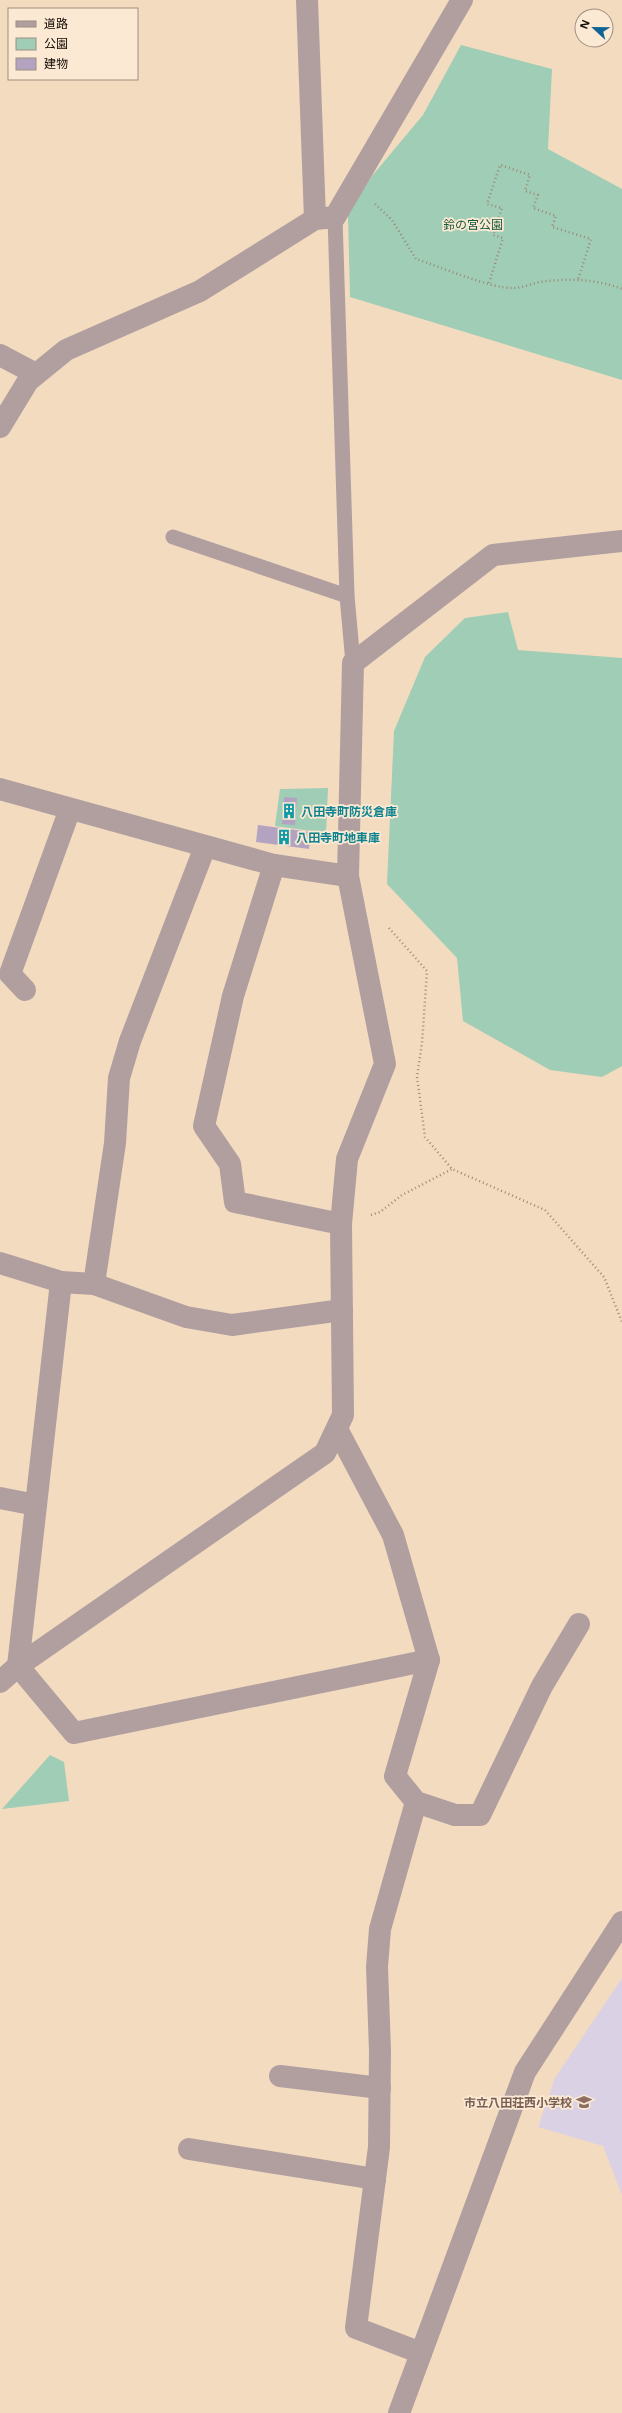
<svg xmlns="http://www.w3.org/2000/svg" width="622" height="2413" font-family="'Noto Sans','Noto Sans JP',sans-serif">
  <style>
    .education { fill: #dad1e5 }
    .green { fill: #9fcdb5 }
    .building { fill: #b4a3c0 }
    .lines { fill: none; stroke-linecap: round; stroke-linejoin: round }
    .path { stroke: #9c8a77; stroke-width: 2.5; stroke-dasharray: 1 3; stroke-linecap: butt }
    .service { stroke: #b19fa0; stroke-width: 15 }
    .minor { stroke: #b19fa0; stroke-width: 22 }
    .tertiary { stroke: #b19fa0; stroke-width: 22 }
    .labels { text-anchor: middle; dominant-baseline: central; stroke-width: 3.5; stroke-linejoin: round; paint-order: stroke }
    .park-label { font-size: 12px; fill: #15583e; stroke: #fce9d3 }
    .culture-label { font-size: 12px; font-weight: bold; fill: #0d838f; stroke: #fce9d3; text-anchor: start }
    .education-label { font-size: 12px; font-weight: bold; fill: #785e54; stroke: #fce9d3; text-anchor: end }
  </style>
  <rect width="100%" height="100%" fill="#f3dbc0"/>
  <path class="education" d="M 622,1978 L 622,2195 L 603,2146 L 538,2127 L 555,2078 Z"/>
  <g class="green">
    <path d="M 461,45 L 552,69 L 548,149 L 622,189 L 622,380 L 350,297 L 348,214 L 372,176 L 423,115 Z"/>
    <path d="M 508,612 L 518,650 L 622,658 L 622,1066 L 602,1077 L 550,1070 L 463,1021 L 457,958 L 387,884 L 394,731 L 425,657 L 465,618 Z"/>
    <path d="M 328,788 L 326,833 L 275,826 L 280,789 Z"/>
    <path d="M 50,1755 L 64,1762 L 69,1801 L 2,1809 Z"/>
  </g>
  <g class="building">
    <path d="M 284,797 L 297,798 L 295,825 L 282,824 Z"/>
    <path d="M 258,825 L 311,832 L 309,849 L 256,842 Z"/>
  </g>
  <g class="lines">
    <g class="path">
      <path d="M 375,204 L 392,220 L 416,259 C 438,266 492,289 513,288 C 522,288 531,284 540,282 C 568,278 596,279 622,289"/>
      <path d="M 489,283 L 503,238 L 493,235 L 502,208 L 487,204 L 500,165 L 530,175 L 525,191 L 538,195 L 533,208 L 556,216 L 552,227 L 591,239 L 578,280"/>
      <path d="M 389,928 L 427,971 L 422,1043 L 417,1077 L 425,1137 L 452,1169 L 545,1210 L 604,1277 L 622,1322"/>
      <path d="M 371,1215 L 380,1212 L 402,1195 L 452,1169"/>
    </g>
    <g class="service">
      <path d="M 335,217 L 347,596 L 353,663"/>
      <path d="M 173,537 L 347,596"/>
    </g>
    <g class="minor">
      <path d="M 307,0 L 315,219"/>
      <path d="M 0,355 L 36,374"/>
      <path d="M 0,427 L 28,381 L 66,350 L 200,291 L 315,219 L 335,217 L 462,0"/>
      <path d="M 0,789 L 274,865 L 348,876"/>
      <path d="M 274,865 L 233,996 L 204,1126 L 230,1164 L 235,1202 L 341,1224"/>
      <path d="M 25,990 L 10,974 L 70,809"/>
      <path d="M 0,1263 L 61,1282 L 18,1666 L 74,1733 L 429,1660"/>
      <path d="M 61,1282 L 94,1284 L 115,1143 L 119,1078 L 130,1041 L 205,847"/>
      <path d="M 94,1284 L 186,1317 L 232,1325 L 342,1310"/>
      <path d="M 337,1429 L 393,1535 L 429,1660 L 395,1776 L 416,1802 L 455,1815 L 480,1815 L 542,1686 L 579,1624"/>
      <path d="M 0,1498 L 36,1505"/>
      <path d="M 0,1682 L 18,1666 L 325,1453 L 343,1415 L 341,1224 L 347,1159 L 385,1064 L 348,876 L 353,663 L 493,555 L 622,541"/>
      <path d="M 416,1802 L 380,1929 L 377,1967 L 380,2051 L 379,2147 L 356,2328 L 421,2353"/>
      <path d="M 280,2076 L 380,2088"/>
      <path d="M 189,2149 L 375,2179"/>
    </g>
    <path class="tertiary" d="M 399,2413 L 525,2072 L 622,1922"/>
  </g>
  <defs>
    <symbol id="building-bare" viewBox="-9 -9 18 18"><path d="M-4-6H4V6H1V3H-1V6H-4ZM-2.5-4.3h1.7v1.8h-1.7ZM.8-4.3h1.7v1.8H.8ZM-2.5-1h1.7V.8h-1.7ZM.8-1h1.7V.8H.8Z" fill="#0f9aa8" stroke="#fce9d3" stroke-width="2.5" paint-order="stroke"/></symbol>
    <symbol id="school-bare" viewBox="-9 -9 18 18"><path d="M0-5L7-2L0 1L-7-2ZM-4 1L0 2.5L4 1V4Q0 6-4 4Z" fill="#8d6e63" stroke="#fce9d3" stroke-width="2.5" paint-order="stroke"/></symbol>
  </defs>
  <g fill-rule="evenodd">
    <use href="#building-bare" x="278" y="800" width="22" height="22"/>
    <use href="#building-bare" x="273" y="826" width="22" height="22"/>
    <use href="#school-bare" x="573" y="2091" width="22" height="22"/>
  </g>
  <g class="labels">
    <g class="park-label">
      <text x="473" y="224">鈴の宮公園</text>
    </g>
    <g class="culture-label">
      <text x="301" y="811">八田寺町防災倉庫</text>
      <text x="296" y="837">八田寺町地車庫</text>
    </g>
    <g class="education-label">
      <text x="572" y="2102">市立八田荘西小学校</text>
    </g>
  </g>
  <rect x="8" y="8" width="130" height="72" fill="#fce9d3" stroke="#9e8f80"/>
  <rect x="16" y="21" width="20" height="6" fill="#b19fa0" stroke="#9e8f80"/>
  <text x="44" y="28" font-size="12" fill="#110903">道路</text>
  <rect x="16" y="38" width="20" height="12" fill="#9fcdb5" stroke="#9e8f80"/>
  <text x="44" y="48" font-size="12" fill="#110903">公園</text>
  <rect x="16" y="58" width="20" height="12" fill="#b4a3c0" stroke="#9e8f80"/>
  <text x="44" y="68" font-size="12" fill="#110903">建物</text>
  <g transform="translate(594 28) rotate(292)"><circle r="19" fill="#fce9d3" stroke="#9e8f80"/>
  <path d="M0-3L7 15L0 10L-7 15Z" fill="#0e6495"/>
  <text y="-6" font-size="11" font-weight="bold" text-anchor="middle" fill="#110903">N</text>
  </g>
</svg>
